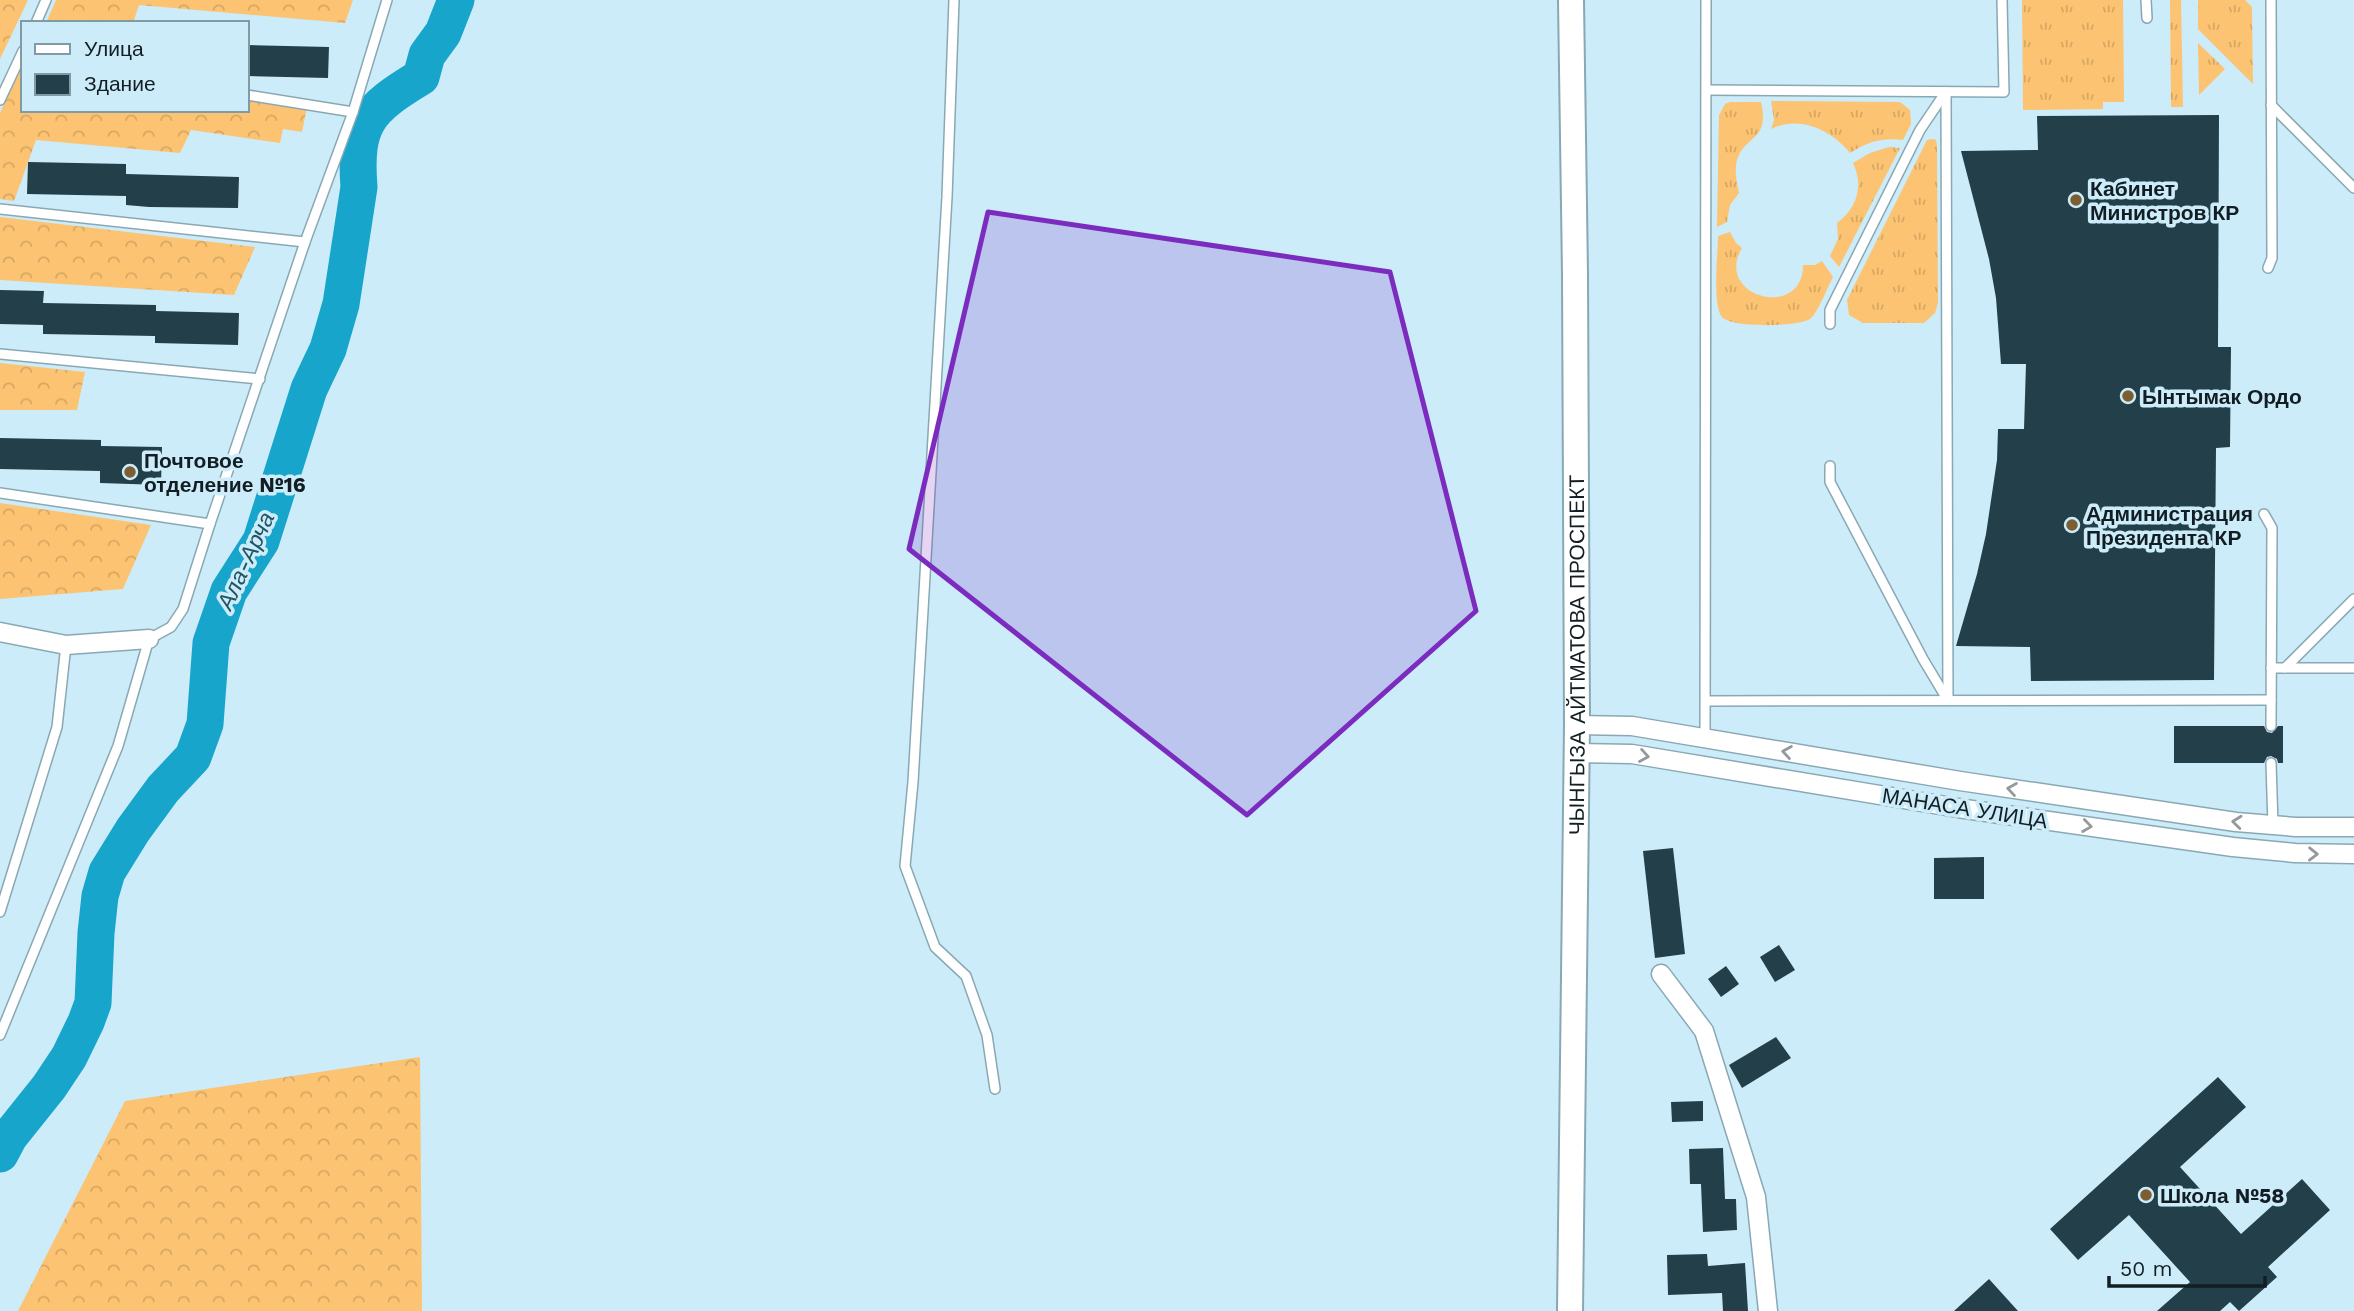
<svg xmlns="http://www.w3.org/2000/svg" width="2354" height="1311" font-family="'Work Sans',sans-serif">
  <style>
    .grass { fill: url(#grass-tufts) }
    .forest { fill: url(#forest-crowns) }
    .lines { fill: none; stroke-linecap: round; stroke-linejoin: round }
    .river { stroke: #17a5cb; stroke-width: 37 }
    .building { fill: #233f49 }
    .service-casing { stroke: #89a8b3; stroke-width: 12 }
    .minor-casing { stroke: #89a8b3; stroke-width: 21 }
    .secondary-casing { stroke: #89a8b3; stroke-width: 28 }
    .service { stroke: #fff; stroke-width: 9 }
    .minor { stroke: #fff; stroke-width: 18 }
    .secondary { stroke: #fff; stroke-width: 24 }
    .oneway { stroke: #949a9c }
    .marked { fill: #7b2cbf; fill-opacity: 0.2; stroke: #7b2cbf; stroke-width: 5; stroke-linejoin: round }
    .poi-dot { fill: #7d5e33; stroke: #ccecf9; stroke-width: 2.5 }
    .labels { text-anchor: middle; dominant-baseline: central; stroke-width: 7; stroke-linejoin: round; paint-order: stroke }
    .poi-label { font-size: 21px; font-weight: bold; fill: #121e23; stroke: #ccecf9; text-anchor: start }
    .street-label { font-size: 21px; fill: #121e23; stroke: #ccecf9 }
    .water-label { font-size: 23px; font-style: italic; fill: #205363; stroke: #ccecf9 }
  </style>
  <defs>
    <pattern id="grass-tufts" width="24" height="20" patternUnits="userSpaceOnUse" patternTransform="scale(1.75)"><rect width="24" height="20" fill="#fcc372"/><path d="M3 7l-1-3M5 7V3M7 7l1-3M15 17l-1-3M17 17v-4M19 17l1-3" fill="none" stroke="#d7a762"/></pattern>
    <pattern id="forest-crowns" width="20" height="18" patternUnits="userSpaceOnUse" patternTransform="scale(1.75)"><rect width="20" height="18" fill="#fcc372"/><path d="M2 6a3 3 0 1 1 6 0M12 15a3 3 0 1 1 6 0" fill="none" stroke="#d7a762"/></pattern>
  </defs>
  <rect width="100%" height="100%" fill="#ccecf9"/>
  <g class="grass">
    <path d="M 2022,0 L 2123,0 L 2124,102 L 2103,102 L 2103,109 L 2023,110 Z"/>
    <path d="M 2170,0 L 2181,0 L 2183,107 L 2171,107 Z"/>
    <path d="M 2198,0 L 2245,0 L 2252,7 L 2253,84 L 2198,29 Z"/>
    <path d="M 2198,43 L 2225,69 L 2199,95 Z"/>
    <path d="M 1771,101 L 1900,102 L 1910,110 L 1911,124 L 1903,140 C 1882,137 1867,142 1850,153 C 1831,130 1800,115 1771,129 L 1774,120 Z"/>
    <path d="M 1730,102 L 1761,102 C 1770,141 1746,134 1737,160 C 1734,171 1737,182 1739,193 L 1730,205 L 1727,222 L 1717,227 L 1719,115 L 1725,104 Z"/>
    <path d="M 1932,139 L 1936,140 L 1937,145 L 1938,303 L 1935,313 L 1924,323 L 1863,323 L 1849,315 L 1847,300 L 1927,140 Z"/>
    <path d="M 1889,147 L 1900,148 L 1839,267 L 1830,256 L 1838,239 L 1837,223 C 1857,208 1864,186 1853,163 L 1870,153 Z"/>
    <path d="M 1730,232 L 1736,243 L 1742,248 C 1713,297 1803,321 1803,265 L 1815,265 L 1822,261 L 1833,277 C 1828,286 1818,313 1810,319 C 1798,327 1731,328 1722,317 C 1712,305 1718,253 1718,236 Z"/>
  </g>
  <g class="forest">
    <path d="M 0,0 L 28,0 L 0,59 Z"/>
    <path d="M 56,0 L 353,0 L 345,23 L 139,5 L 133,23 L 46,23 Z"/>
    <path d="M 19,71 L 23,71 L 23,110 L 247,110 L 247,99 L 307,107 L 302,132 L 283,129 L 280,143 L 191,130 L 180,153 L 36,140 L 14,201 L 0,199 L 0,113 Z"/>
    <path d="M 0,217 L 255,247 L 234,295 L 0,280 Z"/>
    <path d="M 0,363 L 85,372 L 77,410 L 0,410 Z"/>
    <path d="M 0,503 L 151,525 L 123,589 L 0,599 Z"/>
    <path d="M 420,1057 L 422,1311 L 18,1311 L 125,1101 Z"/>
  </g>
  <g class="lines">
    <path class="river" d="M 0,1154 L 9,1137 L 49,1087 L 69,1057 L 86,1022 L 93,1003 L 96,933 L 100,896 L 107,872 L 133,830 L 163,789 L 193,757 L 205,724 L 211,643 L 229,591 L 261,541 L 309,389 L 328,349 L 341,304 L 359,187 C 354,123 368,109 421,77 L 427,55 L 443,33 L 456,0"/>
  </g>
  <g class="building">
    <path d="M 247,45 L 329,47 L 328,78 L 247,76 Z"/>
    <path d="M 2219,115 L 2218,347 L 2231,347 L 2230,447 L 2216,448 L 2214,680 L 2031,681 L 2030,647 L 1956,646 L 1977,574 L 1986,534 L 1997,460 L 1998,429 L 2024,429 L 2026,364 L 2001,364 L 1996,298 L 1989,259 L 1961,151 L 2038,150 L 2037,116 Z"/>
    <path d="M 28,162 L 126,164 L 126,174 L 239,177 L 238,208 L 149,207 L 126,205 L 126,196 L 27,194 Z"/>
    <path d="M 0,290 L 44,291 L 43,303 L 156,305 L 156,311 L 239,313 L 238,345 L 155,343 L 155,336 L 43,334 L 43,325 L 0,324 Z"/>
    <path d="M 0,438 L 101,440 L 101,446 L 162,447 L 161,485 L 100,483 L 100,471 L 0,469 Z"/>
    <path d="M 2174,726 L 2264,726 L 2267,732 L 2272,733 L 2278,726 L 2283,726 L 2283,763 L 2278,763 L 2277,759 L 2271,756 L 2267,757 L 2264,763 L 2174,763 Z"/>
    <path d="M 1673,848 L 1685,954 L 1655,958 L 1643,851 Z"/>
    <path d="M 1984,857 L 1984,899 L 1934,899 L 1934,858 Z"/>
    <path d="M 1779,945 L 1795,970 L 1775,982 L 1760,957 Z"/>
    <path d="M 1726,966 L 1739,984 L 1721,997 L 1708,979 Z"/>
    <path d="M 1776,1037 L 1791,1058 L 1742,1088 L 1729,1065 Z"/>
    <path d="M 2218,1077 L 2246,1107 L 2180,1167 L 2241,1234 L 2302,1179 L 2330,1210 L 2268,1267 L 2277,1277 L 2239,1311 L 2230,1302 L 2220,1311 L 2157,1311 L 2190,1282 L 2129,1215 L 2078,1260 L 2050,1229 Z"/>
    <path d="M 1703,1101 L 1703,1121 L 1672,1122 L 1671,1102 Z"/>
    <path d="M 1723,1148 L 1725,1199 L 1736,1199 L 1737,1230 L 1703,1232 L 1701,1184 L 1690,1184 L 1689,1149 Z"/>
    <path d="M 1707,1254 L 1708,1266 L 1745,1263 L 1748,1311 L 1723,1311 L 1722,1293 L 1668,1295 L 1667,1255 Z"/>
    <path d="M 1989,1279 L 2018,1311 L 1954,1311 Z"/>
  </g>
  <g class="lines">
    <defs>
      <g id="service">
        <path d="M 954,0 L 947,197 L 913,782 L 905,866 L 935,947 L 966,976 L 987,1035 L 995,1089"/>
        <path d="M 2146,0 L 2147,18"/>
        <path d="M 36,23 L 46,0"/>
        <path d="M 1707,90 L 2004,92 L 2002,0"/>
        <path d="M 1946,92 L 1948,700"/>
        <path d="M 247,95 L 353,112"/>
        <path d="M 0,100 L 23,51"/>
        <path d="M 2271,105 L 2354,188"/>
        <path d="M 0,209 L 305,242"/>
        <path d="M 2268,268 L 2272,258 L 2271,0"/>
        <path d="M 1830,324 L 1830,310 L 1920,130 L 1945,93"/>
        <path d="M 0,354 L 260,379"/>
        <path d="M 1830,466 L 1830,482 L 1923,659 L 1947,699"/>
        <path d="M 0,493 L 210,524"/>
        <path d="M 2264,514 L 2272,528 L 2271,726"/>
        <path d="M 2271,668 L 2354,668"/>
        <path d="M 2285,668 L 2354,599"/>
        <path d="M 1706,701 L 2271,700"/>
        <path d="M 1705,739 L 1706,0"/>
        <path d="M 2271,763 L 2273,825"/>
        <path d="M 0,912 L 57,727 L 66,645"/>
        <path d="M 0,1035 L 118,746 L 149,639 L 171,627 L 183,609 L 210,524 L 305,242 L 353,112 L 387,0"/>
      </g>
      <g id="minor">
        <path d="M 0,632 L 66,645 L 149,639"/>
        <path d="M 1577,725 L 1632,726 L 1960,781 L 2236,822 L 2296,827 L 2354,827"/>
        <path d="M 1576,753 L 1632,754 L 1958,808 L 2233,847 L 2295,853 L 2354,854"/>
        <path d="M 1661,974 L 1704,1031 L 1756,1197 L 1768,1311"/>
      </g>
      <g id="secondary">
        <path id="s1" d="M 1570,1311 L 1577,725 L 1575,274 L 1571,0"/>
      </g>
    </defs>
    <use href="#service" class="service-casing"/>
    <use href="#minor" class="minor-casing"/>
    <use href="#secondary" class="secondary-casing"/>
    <use href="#service" class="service"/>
    <use href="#minor" class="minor"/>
    <use href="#secondary" class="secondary"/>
  </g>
  <defs><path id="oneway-chevron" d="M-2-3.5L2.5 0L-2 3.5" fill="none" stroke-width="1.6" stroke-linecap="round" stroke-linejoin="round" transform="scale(1.75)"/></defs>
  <g class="oneway">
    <use href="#oneway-chevron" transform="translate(1787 752) rotate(-171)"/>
    <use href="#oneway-chevron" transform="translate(1644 756) rotate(10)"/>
    <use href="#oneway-chevron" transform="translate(2012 789) rotate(-171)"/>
    <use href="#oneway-chevron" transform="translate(2237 822) rotate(-174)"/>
    <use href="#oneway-chevron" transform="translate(2087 826) rotate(8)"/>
    <use href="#oneway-chevron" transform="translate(2313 854) rotate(1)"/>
  </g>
  <path class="marked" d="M 988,212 L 1390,272 L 1476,611 L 1247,815 L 909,549 Z"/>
  <g class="poi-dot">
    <circle cx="2076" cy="200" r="7"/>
    <circle cx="2128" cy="396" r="7"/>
    <circle cx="130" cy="472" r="7"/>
    <circle cx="2072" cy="525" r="7"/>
    <circle cx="2146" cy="1195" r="7"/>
  </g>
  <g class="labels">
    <g class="poi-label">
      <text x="2090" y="188">Кабинет<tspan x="2090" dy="24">Министров КР</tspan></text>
      <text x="2142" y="396">Ынтымак Ордо</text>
      <text x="144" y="460">Почтовое<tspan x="144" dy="24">отделение №16</tspan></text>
      <text x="2086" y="513">Администрация<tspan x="2086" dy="24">Президента КР</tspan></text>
      <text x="2160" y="1195">Школа №58</text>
    </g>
    <g class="street-label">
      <text stroke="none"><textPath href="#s1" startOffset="656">ЧЫНГЫЗА АЙТМАТОВА ПРОСПЕКТ</textPath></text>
      <text transform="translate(1965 808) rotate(9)">МАНАСА УЛИЦА</text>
    </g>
    <g class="water-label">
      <text transform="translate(246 561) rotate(-65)">Ала-Арча</text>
    </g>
  </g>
  <rect x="21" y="21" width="228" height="91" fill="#ccecf9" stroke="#829aa3" stroke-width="2"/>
  <rect x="35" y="44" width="35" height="10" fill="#ffffff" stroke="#829aa3" stroke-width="2"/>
  <text x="84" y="56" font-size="21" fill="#121e23">Улица</text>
  <rect x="35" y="74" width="35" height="21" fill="#233f49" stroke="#829aa3" stroke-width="2"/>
  <text x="84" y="91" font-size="21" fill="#121e23">Здание</text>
  <path d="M2109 1276v10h156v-10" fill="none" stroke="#121e23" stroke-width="3.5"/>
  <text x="2120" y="1276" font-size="21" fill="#121e23" stroke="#ccecf9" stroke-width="5" paint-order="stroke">50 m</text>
</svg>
